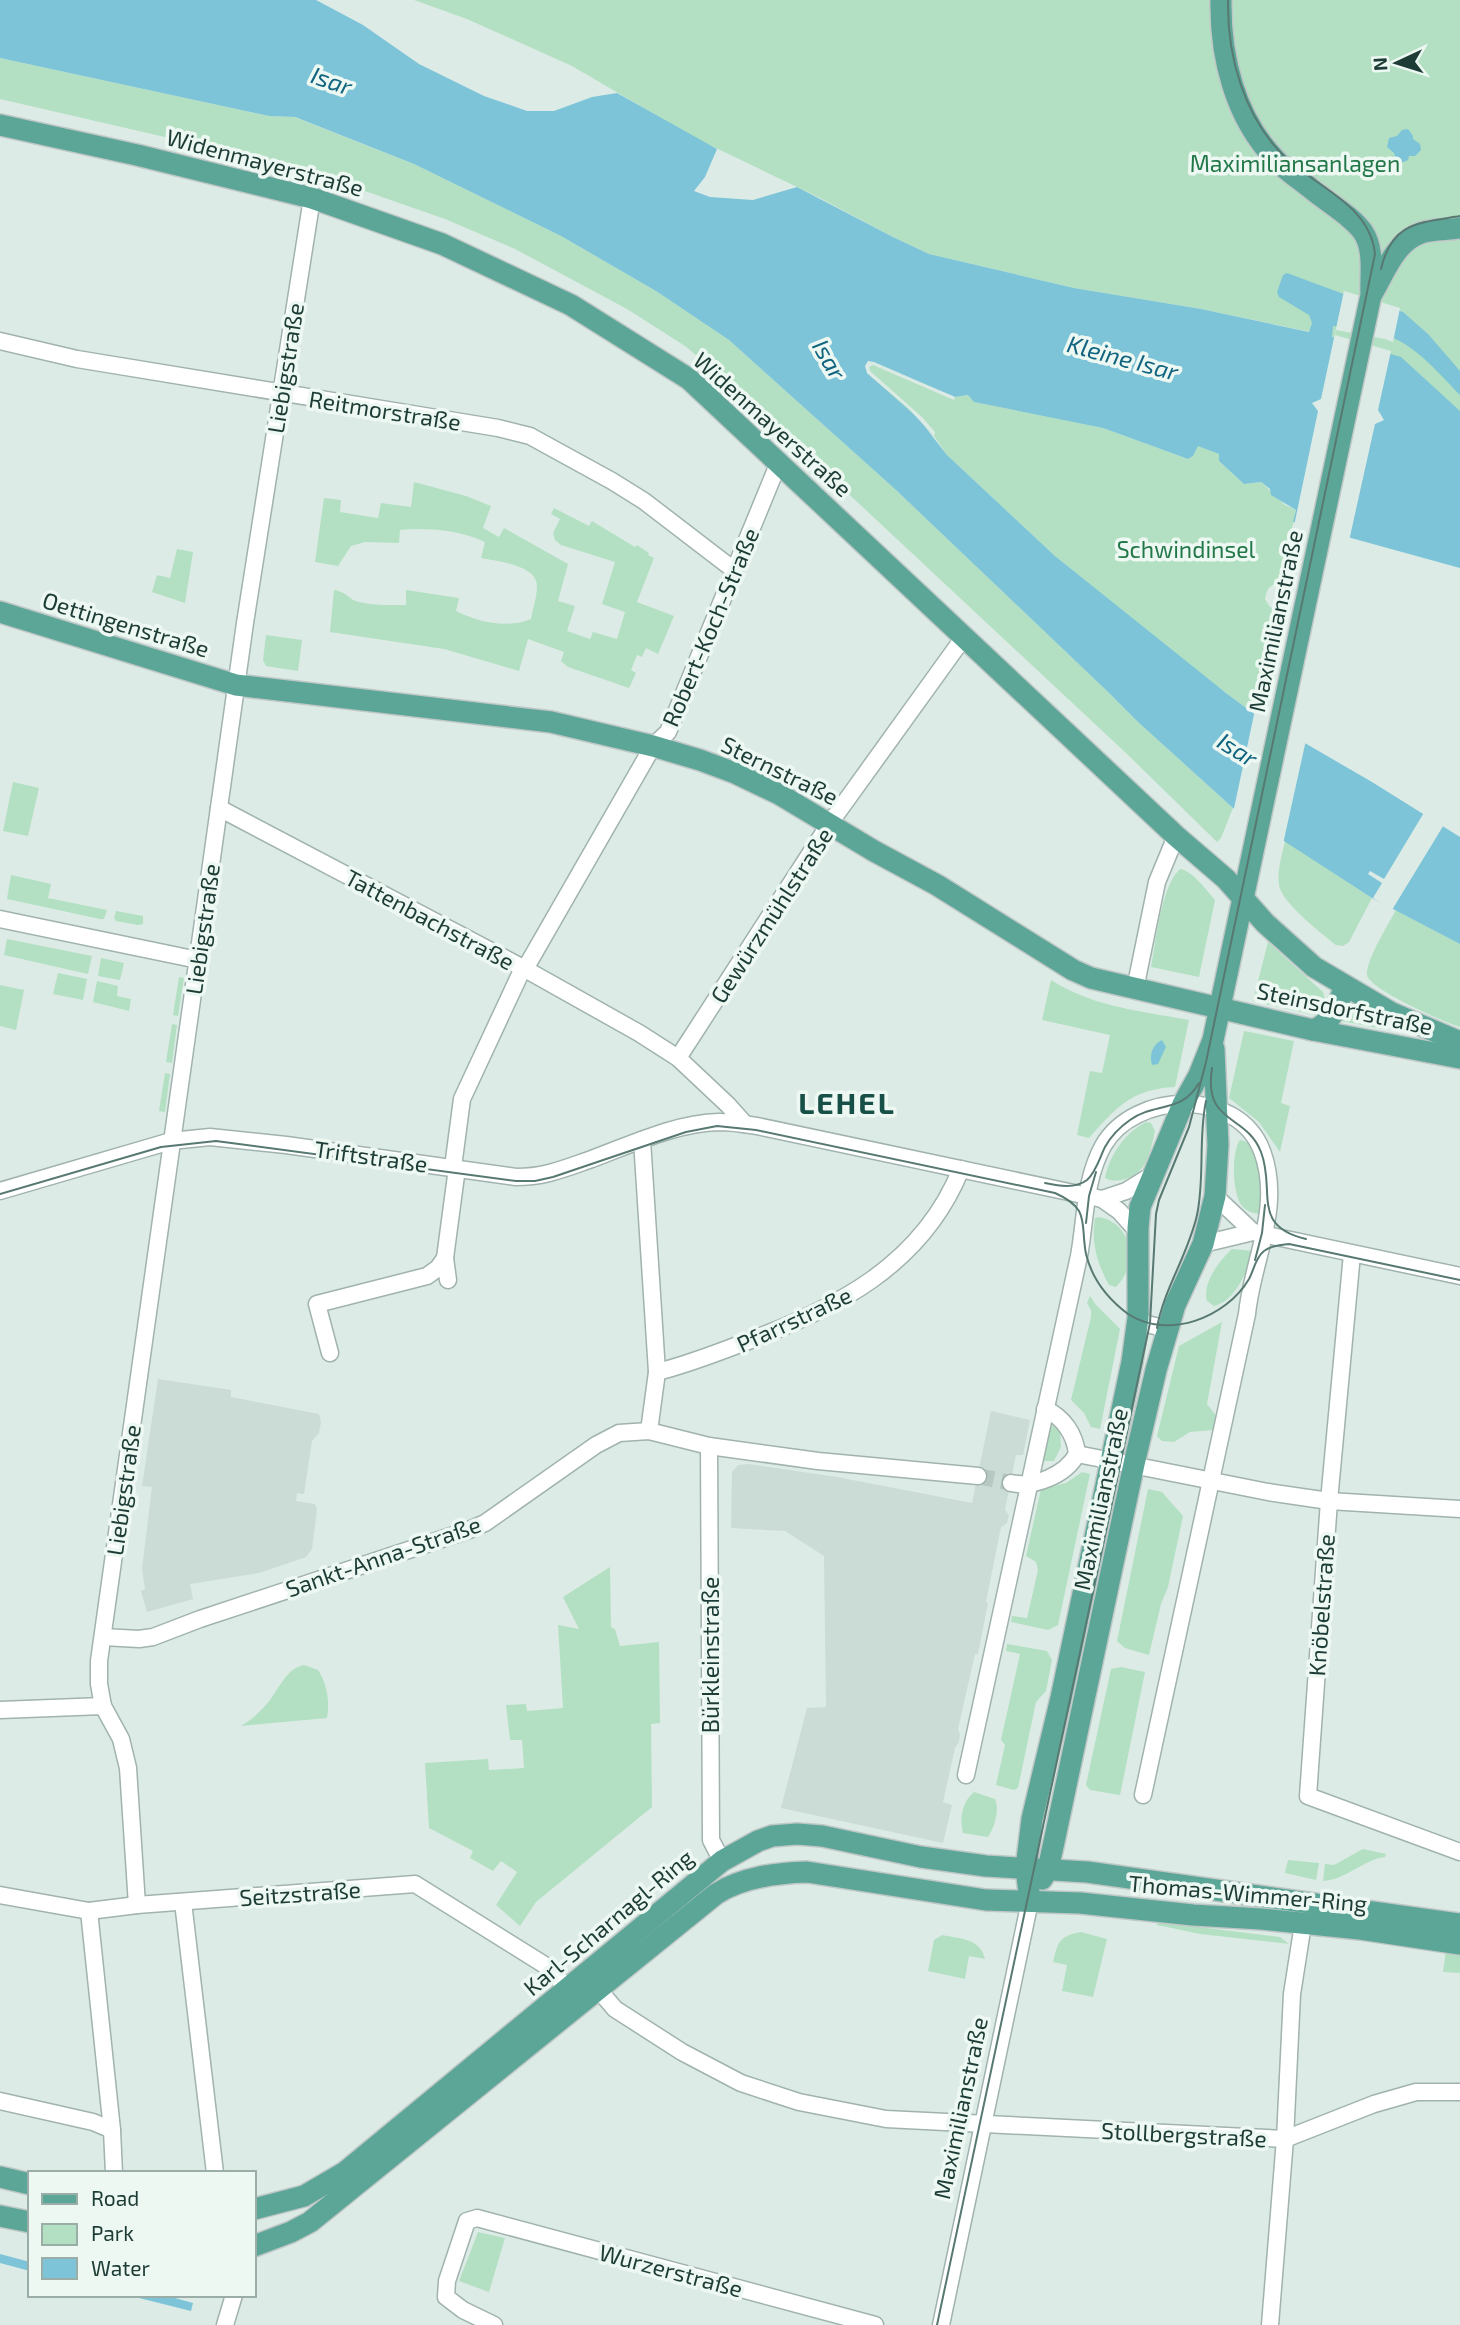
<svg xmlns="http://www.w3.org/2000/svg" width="1460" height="2325" font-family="'Exo 2',sans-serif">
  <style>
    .built { fill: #cbdbd5 }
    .green { fill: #b3e0c2 }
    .water { fill: #7dc4d8 }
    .pier { fill: #ddebe6 }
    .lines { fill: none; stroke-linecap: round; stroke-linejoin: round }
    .minor-tunnel { stroke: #b7c8c3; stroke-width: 16; stroke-dasharray: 16 8; stroke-linecap: butt }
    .minor-casing { stroke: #a0b3ae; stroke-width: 19 }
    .major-casing { stroke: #c0c8c7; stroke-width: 24 }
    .minor { stroke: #fff; stroke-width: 16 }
    .major { stroke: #5ca698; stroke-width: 21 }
    .tram { stroke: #577972; stroke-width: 2 }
    .labels { text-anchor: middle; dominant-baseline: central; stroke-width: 7; stroke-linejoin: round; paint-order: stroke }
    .street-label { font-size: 23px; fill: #1d3c36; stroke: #eef8f3 }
    .park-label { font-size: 23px; fill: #237849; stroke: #eef8f3 }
    .water-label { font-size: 24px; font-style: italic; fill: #11647f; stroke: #eef8f3 }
    .district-label { font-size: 30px; font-weight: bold; letter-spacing: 2px; fill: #175046; stroke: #eef8f3 }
  </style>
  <rect width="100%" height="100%" fill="#ddebe6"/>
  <g class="built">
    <path d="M 158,1379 L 231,1390 L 231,1397 L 319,1414 L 321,1422 L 319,1433 L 312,1441 L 304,1494 L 297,1493 L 296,1501 L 315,1504 L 317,1509 L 312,1549 L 306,1557 L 259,1573 L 190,1584 L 193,1599 L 147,1612 L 141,1591 L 145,1589 L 142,1569 L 152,1487 L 142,1486 Z"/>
    <path d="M 991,1411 L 1030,1420 L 1023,1455 L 1016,1455 L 1005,1510 L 1009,1515 L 1007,1523 L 1001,1527 L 986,1602 L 988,1603 L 978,1654 L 975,1654 L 958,1729 L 960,1735 L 959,1742 L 955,1748 L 943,1802 L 952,1805 L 943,1843 L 781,1808 L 807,1708 L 826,1707 L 824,1556 L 785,1531 L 731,1528 L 732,1472 L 738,1465 L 748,1464 L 837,1477 L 972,1503 Z"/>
  </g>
  <g class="green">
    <path d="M 414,0 L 1460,0 L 1460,411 L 1321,334 L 1201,309 L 1074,288 L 929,254 L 893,237 L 818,197 L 695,138 L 572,66 L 467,19 Z"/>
    <path d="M 0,58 L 269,116 L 294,117 L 414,164 L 561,236 L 656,291 L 729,340 L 896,490 L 1107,691 L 1138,722 L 1233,808 L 1221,838 L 1217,842 L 1127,754 L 732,385 L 685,346 L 627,309 L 515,249 L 445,219 L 299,168 L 0,99 Z"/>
    <path d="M 868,361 L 955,397 L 969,395 L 975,402 L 1103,428 L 1188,459 L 1193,456 L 1198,445 L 1219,454 L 1219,461 L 1244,484 L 1261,482 L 1285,505 L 1296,510 L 1280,584 C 1269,584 1267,589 1265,599 L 1270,607 L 1275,609 L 1253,713 L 1190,666 L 1055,556 L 947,455 L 934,436 L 867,373 Z"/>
    <path d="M 414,482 L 466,496 L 491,506 L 483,528 L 499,537 L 504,528 L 568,564 L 558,601 L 575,606 L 567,631 L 590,639 L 593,632 L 617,639 L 625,612 L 602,604 L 615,562 L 561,545 L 555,540 L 553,533 L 560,519 L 551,514 L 554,508 L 589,526 L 592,521 L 635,547 L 637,545 L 649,553 L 648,555 L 654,558 L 637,602 L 674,616 L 658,654 L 646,648 L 642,657 L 637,655 L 631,670 L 636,673 L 629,688 L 568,667 L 561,661 L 564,652 L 528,639 L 519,671 L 444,649 L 330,632 L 334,590 C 349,593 349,600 359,602 C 374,606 391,605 406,605 L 406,590 L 459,598 L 456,611 C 478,622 507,629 531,619 C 533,608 537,596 537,586 C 537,565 496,561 481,558 L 485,542 C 461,530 427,527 400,530 L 399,543 L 365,542 L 351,546 L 338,566 L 315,562 L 324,498 L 341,500 L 340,512 L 378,518 L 381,503 L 411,507 Z"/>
    <path d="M 177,549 L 193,552 L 185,603 L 152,592 L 157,575 L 170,578 Z"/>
    <path d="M 266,635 L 302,640 L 298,671 L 266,666 L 263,660 Z"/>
    <path d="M 13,782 L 39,788 L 28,836 L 3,831 Z"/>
    <path d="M 1285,841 L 1372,898 L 1349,942 L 1343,946 L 1336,945 C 1322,934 1281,902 1279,885 C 1277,870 1282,855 1285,841 Z"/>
    <path d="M 1180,869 C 1193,871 1206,890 1215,900 L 1199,977 L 1151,967 C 1156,942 1161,886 1180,869 Z"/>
    <path d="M 11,875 L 51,884 L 48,898 L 107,910 L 104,919 L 100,919 L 7,899 Z"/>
    <path d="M 1396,910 L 1460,944 L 1460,1027 C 1444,1022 1370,990 1367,975 C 1365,962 1389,923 1396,910 Z"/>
    <path d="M 116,911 L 143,916 L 143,924 L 138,925 L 116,921 L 114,918 Z"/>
    <path d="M 7,939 L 92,956 L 88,974 L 4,955 Z"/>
    <path d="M 1268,942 L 1323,992 L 1327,1005 L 1319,1016 L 1253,1001 Z"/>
    <path d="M 101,958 L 124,963 L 120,980 L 98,976 Z"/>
    <path d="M 58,973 L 87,979 L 83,1000 L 53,994 Z"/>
    <path d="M 179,977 L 184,978 L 178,1016 L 173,1015 Z"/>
    <path d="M 1051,980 C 1093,1007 1141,1011 1189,1020 L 1175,1087 C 1131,1089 1116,1108 1089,1138 L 1077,1135 L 1090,1071 L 1102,1073 L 1110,1035 L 1042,1020 Z"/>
    <path d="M 97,981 L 118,986 L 117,996 L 131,999 L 129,1011 L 93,1002 Z"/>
    <path d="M 0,985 L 24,990 L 16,1030 L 0,1026 Z"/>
    <path d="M 1350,1000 L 1385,1023 L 1383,1029 L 1342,1021 Z"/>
    <path d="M 172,1024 L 177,1025 L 172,1063 L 166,1062 Z"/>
    <path d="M 1244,1031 L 1294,1041 L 1281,1103 L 1290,1106 L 1280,1152 L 1259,1122 L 1229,1098 Z"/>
    <path d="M 165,1073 L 170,1074 L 165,1112 L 159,1111 Z"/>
    <path d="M 1146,1122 L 1151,1123 L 1155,1131 C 1150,1152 1147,1176 1121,1180 C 1114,1181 1111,1181 1105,1178 C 1110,1154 1125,1133 1146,1122 Z"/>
    <path d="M 1240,1140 C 1264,1142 1262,1197 1259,1214 C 1254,1213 1248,1212 1243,1207 C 1232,1196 1231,1152 1240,1140 Z"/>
    <path d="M 1099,1217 C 1133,1224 1139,1264 1116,1287 L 1109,1285 C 1097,1264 1091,1242 1095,1218 Z"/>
    <path d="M 1232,1249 L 1253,1251 C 1248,1271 1235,1301 1214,1306 L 1207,1301 C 1202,1283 1219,1261 1232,1249 Z"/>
    <path d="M 1090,1296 L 1096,1305 L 1120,1329 L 1100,1429 L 1091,1427 L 1084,1413 L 1071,1400 L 1091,1317 L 1091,1310 L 1087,1303 Z"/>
    <path d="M 1222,1322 L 1207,1404 L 1217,1417 L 1213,1430 L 1190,1432 L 1174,1442 L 1162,1441 L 1157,1436 L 1179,1346 Z"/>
    <path d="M 1047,1426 L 1053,1426 L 1060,1432 L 1061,1447 L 1054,1461 L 1040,1461 Z"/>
    <path d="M 1082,1472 L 1090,1474 L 1058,1625 L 1048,1630 L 1011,1622 L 1012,1616 L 1027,1618 L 1038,1570 L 1036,1562 L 1026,1556 L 1041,1489 L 1066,1483 Z"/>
    <path d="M 1148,1489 L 1162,1492 L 1183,1516 L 1168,1587 L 1161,1604 L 1149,1655 L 1125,1648 L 1117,1641 Z"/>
    <path d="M 610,1567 L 611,1627 L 615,1629 L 620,1646 L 659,1642 L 660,1723 L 651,1724 L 652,1807 L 536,1902 L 520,1926 L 496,1905 L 517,1872 L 501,1861 L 493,1871 L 470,1858 L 473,1851 L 429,1828 L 425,1763 L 488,1759 L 489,1770 L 524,1768 L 522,1740 L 510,1740 L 506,1705 L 526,1704 L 527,1711 L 563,1708 L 558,1625 L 579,1629 L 563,1597 Z"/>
    <path d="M 1007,1644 L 1047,1651 L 1052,1660 L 1046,1691 L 1036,1702 L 1018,1788 L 1014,1790 L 996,1785 L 1005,1745 L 1001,1740 L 1020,1654 L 1006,1651 Z"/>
    <path d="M 304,1665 L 318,1670 C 327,1683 330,1702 327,1718 L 241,1726 C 253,1719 261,1711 270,1700 C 280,1687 286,1669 304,1665 Z"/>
    <path d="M 1121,1667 L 1145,1672 L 1120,1795 L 1090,1790 L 1086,1785 L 1111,1669 Z"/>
    <path d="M 974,1792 L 995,1799 C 1000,1810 994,1828 988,1837 L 963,1833 C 959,1818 962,1802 974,1792 Z"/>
    <path d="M 1363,1849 L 1386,1854 L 1385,1857 C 1362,1860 1346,1880 1323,1881 L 1325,1864 L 1334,1865 Z"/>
    <path d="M 1288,1860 L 1319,1863 L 1316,1880 L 1285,1873 Z"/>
    <path d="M 1158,1922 L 1280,1937 L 1289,1944 L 1200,1934 L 1157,1925 Z"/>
    <path d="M 1081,1932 L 1107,1939 L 1093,1997 L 1062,1991 L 1067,1965 L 1053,1962 C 1058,1942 1059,1936 1081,1932 Z"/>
    <path d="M 942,1935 C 961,1939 980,1938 985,1959 L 969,1956 L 965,1979 L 928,1971 L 934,1940 Z"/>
    <path d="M 1446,1950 L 1460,1953 L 1460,1973 L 1443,1972 Z"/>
    <path d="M 478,2232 L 505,2238 L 489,2292 L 459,2281 Z"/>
  </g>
  <g class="water">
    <path d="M 0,0 L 316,0 L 363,25 L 419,64 L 484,96 L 527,111 L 554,111 L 592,97 L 617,93 L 717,149 L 705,177 L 694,191 L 710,197 L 753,200 L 797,187 L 893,237 L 929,254 L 1074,288 L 1201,309 L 1309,332 L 1312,323 L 1309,315 L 1279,297 L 1277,292 L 1283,275 L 1287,273 L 1341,293 L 1403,312 L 1428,334 L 1460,371 L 1460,395 C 1439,374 1417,346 1388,336 C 1371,330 1351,329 1333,326 L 1332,337 L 1401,357 L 1460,411 L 1460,568 L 1293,522 L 1296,510 L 1271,495 L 1270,489 L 1261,482 L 1244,484 L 1219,461 L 1219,454 L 1198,446 L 1193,456 L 1188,459 L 1103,428 L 974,402 L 968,395 L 955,397 L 874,362 L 868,361 L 867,373 L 919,419 L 947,455 L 1055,556 L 1226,693 L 1253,713 L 1372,782 L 1460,837 L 1460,944 L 1372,898 L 1233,808 L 1138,722 L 1107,691 L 896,490 L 729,340 L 656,291 L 561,236 L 414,164 L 295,117 L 269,116 L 0,58 Z"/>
    <path d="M 1408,129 L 1413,136 L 1413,139 L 1420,144 L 1421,150 L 1415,156 L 1409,156 L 1408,160 L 1401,163 L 1396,161 L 1394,153 L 1387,147 L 1389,138 L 1397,136 L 1402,130 Z"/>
    <path d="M 1162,1040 L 1166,1047 L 1158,1064 L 1152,1065 C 1149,1055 1152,1045 1162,1040 Z"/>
    <path d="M 0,2254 L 30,2262 L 30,2271 L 0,2263 Z"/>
    <path d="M 127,2295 L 164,2295 L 193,2303 L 191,2311 Z"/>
  </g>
  <g class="pier">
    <path d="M 1344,291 L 1400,308 L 1393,342 L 1385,339 L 1336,330 L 1335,335 L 1391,351 L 1378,410 L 1384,420 L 1375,424 L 1349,541 L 1294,526 L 1318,411 L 1312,403 L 1321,399 Z"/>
    <path d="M 868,361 L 955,397 L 954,400 L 873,365 L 869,367 L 870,371 L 922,417 L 935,432 L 934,436 L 908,408 L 867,373 L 865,366 Z"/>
    <path d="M 1255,710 L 1306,740 L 1283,844 L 1233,813 Z"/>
    <path d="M 1425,811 L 1445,823 L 1392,910 L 1373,898 L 1382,883 L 1368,874 L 1370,871 L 1384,879 Z"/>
  </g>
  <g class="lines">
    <path class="minor-tunnel" d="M 978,1476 L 1011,1483"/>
    <defs>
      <g id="minor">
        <path d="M 0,341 L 77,359 L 498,428 L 530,436 L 612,481 L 644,501 L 734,570"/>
        <path d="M 219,808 L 525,969 L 639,1033 L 678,1058 L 728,1105 L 745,1124"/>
        <path d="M 0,919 L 198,960"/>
        <path d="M 525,969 L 653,746 L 668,732 L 779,462"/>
        <path d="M 1135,989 L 1157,882 L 1176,836"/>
        <path d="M 678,1058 L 830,823 L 964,637"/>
        <path d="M 642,1140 L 657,1372 L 649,1431"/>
        <path d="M 453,1167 L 462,1099 L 523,968"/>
        <path d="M 0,1191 L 171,1141 L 210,1137 L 286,1145 L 516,1177 C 544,1177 563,1169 589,1160 C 630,1145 675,1123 719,1122 C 732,1122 744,1124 757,1126 L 1102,1199 L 1119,1211 L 1138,1232"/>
        <path d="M 1215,1196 L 1253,1232"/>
        <path d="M 1102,1199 L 1126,1191 L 1152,1175"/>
        <path d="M 1203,1244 L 1253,1232 L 1460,1276"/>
        <path d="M 1352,1254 L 1329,1501 L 1308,1796 L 1460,1852"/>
        <path d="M 448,1280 L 445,1258 L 457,1168"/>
        <path d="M 1138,1320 L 1147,1324 L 1167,1329"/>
        <path d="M 330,1353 L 317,1304 L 427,1276 L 438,1268 L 445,1258"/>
        <path d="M 657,1372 C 686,1365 714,1354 743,1343 C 835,1309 922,1266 961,1169"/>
        <path d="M 709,1446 L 711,1840 L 722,1861"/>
        <path d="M 1077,1454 L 1268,1492 L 1329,1501 L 1460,1509"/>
        <path d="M 1011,1483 C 1034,1488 1066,1475 1077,1454 C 1075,1434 1063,1417 1045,1409"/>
        <path d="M 103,1637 L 139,1639 L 153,1637 L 200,1619 L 469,1530 L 485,1523 L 596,1445 L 619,1433 L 649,1431 L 709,1446 L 818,1461 L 978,1476"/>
        <path d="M 0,1710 L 103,1706"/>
        <path d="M 966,1775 L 1079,1256 C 1086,1218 1084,1181 1103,1146 C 1134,1091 1238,1087 1262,1151 C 1283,1207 1252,1261 1247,1314 L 1143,1795"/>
        <path d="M 0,1895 L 89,1911 L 137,1905 L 415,1884 L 551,1969 L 567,1989"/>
        <path d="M 183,1902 L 215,2173"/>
        <path d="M 137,1905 L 128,1768 L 121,1739 L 103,1706 L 99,1684 L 99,1661 L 245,623 L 312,198"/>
        <path d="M 89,1911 L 112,2130 L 114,2173"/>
        <path d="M 598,1989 L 615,2009 L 682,2052 L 741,2083 L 799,2102 L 886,2119 L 1285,2139 L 1374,2104 L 1416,2092 L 1460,2092"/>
        <path d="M 0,2101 L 93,2122 L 112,2130"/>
        <path d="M 225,2325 L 234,2295"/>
        <path d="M 494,2325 L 463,2310 L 446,2297 L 447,2281 L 467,2221 L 477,2218 L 875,2325"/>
        <path d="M 941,2325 L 1030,1901"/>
        <path d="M 1270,2325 L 1285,2139 L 1292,1994 L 1303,1924"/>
      </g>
      <g id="major">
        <path d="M 0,125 L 137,155 L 312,198 L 442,244 L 571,305 L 689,379 L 1176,836 L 1226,879 L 1265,923 L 1314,967 L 1392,1013 L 1460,1042"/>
        <path d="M 1372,294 C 1385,272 1395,242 1421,233 C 1432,229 1448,230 1460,228"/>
        <path d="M 0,612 L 236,685 L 551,722 L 653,746 L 700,760 L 735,773 L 779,794 L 874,851 L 937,885 L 1073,970 L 1091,978 L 1313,1030 L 1460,1058"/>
        <path d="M 1313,1030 C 1333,1023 1338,1004 1345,986"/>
        <path d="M 1042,1879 L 1048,1869 L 1054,1842 L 1134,1464 L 1156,1370 L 1175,1305 L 1203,1244 L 1215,1196 L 1218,1145 L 1214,1049"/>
        <path d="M 1030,1901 L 1026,1868 L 1032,1819 L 1061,1698 L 1132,1362 L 1138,1318 L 1138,1228 L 1140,1207 L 1183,1104 L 1199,1075 L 1213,1040 L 1371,295 C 1370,275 1375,250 1363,232 C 1350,214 1326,202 1309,187 C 1298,178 1285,170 1276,160 C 1235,118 1220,57 1221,0"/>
        <path d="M 0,2177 L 30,2184"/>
        <path d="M 254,2209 L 304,2196 L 345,2172 L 722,1861 L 758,1841 L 772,1836 L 797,1834 L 822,1836 L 921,1857 L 986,1866 L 1087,1872 L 1460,1924"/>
        <path d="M 0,2216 L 30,2222"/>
        <path d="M 254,2246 L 291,2232 L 310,2222 L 716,1894 C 742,1877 776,1873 807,1872 L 986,1900 L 1080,1903 L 1193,1915 L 1261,1919 L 1360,1929 L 1460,1944"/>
      </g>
    </defs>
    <use href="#minor" class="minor-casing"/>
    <use href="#major" class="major-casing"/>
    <use href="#minor" class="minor"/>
    <use href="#major" class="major"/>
    <g class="tram">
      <path d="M 1381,269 C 1392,222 1418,223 1460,216"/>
      <path d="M 1212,1068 C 1203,1125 1246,1113 1261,1152 C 1276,1190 1250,1226 1306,1239"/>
      <path d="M 1045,1183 C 1059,1186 1075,1189 1087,1180 C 1096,1172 1100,1157 1105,1147 C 1111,1136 1120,1127 1130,1120 C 1155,1102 1181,1114 1199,1083"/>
      <path d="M 0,1194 L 161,1147 L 216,1141 L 516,1181 L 535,1181 L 553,1177 L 686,1132 L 717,1126 L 756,1130 L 1055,1193 C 1091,1209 1080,1223 1086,1254 C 1092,1279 1108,1299 1128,1314 C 1168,1340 1226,1318 1249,1279 C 1254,1270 1255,1258 1264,1251 C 1271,1246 1280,1245 1289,1244 L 1460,1280"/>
      <path d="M 1086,1223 L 1089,1196 L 1096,1172"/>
      <path d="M 1255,1260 L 1262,1233 L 1265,1205"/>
      <path d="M 1157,1328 C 1164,1288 1188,1255 1197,1215 C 1205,1178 1198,1139 1206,1101"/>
      <path d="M 937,2325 L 1150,1323 L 1156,1214 L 1159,1200 L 1189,1127 L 1206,1062 L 1375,254 C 1370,205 1318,188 1286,158 C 1244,118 1227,56 1228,0"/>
    </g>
  </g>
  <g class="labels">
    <g class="street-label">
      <text transform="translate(265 162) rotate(15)">Widenmayerstraße</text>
      <text transform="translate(285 368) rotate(-81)">Liebigstraße</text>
      <text transform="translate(385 410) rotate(9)">Reitmorstraße</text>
      <text transform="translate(773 424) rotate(42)">Widenmayerstraße</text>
      <text transform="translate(1275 621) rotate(-78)">Maximilianstraße</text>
      <text transform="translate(126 624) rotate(17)">Oettingenstraße</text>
      <text transform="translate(710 627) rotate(-67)">Robert-Koch-Straße</text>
      <text transform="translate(780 770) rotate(26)">Sternstraße</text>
      <text transform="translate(771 915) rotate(-57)">Gewürzmühlstraße</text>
      <text transform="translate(430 919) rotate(28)">Tattenbachstraße</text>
      <text transform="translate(202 929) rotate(-82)">Liebigstraße</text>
      <text transform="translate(1345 1008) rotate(12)">Steinsdorfstraße</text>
      <text transform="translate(371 1156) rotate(8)">Triftstraße</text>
      <text transform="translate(794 1319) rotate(-25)">Pfarrstraße</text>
      <text transform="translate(123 1490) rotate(-82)">Liebigstraße</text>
      <text transform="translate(1100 1499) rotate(-78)">Maximilianstraße</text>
      <text transform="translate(383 1556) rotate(-19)">Sankt-Anna-Straße</text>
      <text transform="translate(1321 1605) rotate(-86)">Knöbelstraße</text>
      <text transform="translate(710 1655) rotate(-90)">Bürkleinstraße</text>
      <text transform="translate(300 1893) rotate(-4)">Seitzstraße</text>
      <text transform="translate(1248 1893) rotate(5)">Thomas-Wimmer-Ring</text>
      <text transform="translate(608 1922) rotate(-40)">Karl-Scharnagl-Ring</text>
      <text transform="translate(960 2108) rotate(-78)">Maximilianstraße</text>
      <text transform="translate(1184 2134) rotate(3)">Stollbergstraße</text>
      <text transform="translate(671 2270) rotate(15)">Wurzerstraße</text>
    </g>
    <g class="park-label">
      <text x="1295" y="163">Maximiliansanlagen</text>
      <text x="1186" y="549">Schwindinsel</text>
    </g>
    <g class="water-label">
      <text transform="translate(332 80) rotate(19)">Isar</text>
      <text transform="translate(1123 357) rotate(15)">Kleine Isar</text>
      <text transform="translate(830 359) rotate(60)">Isar</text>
      <text transform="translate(1238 749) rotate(32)">Isar</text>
    </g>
    <g class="district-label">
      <text x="847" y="1102">LEHEL</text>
    </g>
  </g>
  <rect x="28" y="2171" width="228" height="126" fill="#eef8f3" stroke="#9aada7" stroke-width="2"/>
  <rect x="42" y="2194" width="35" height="10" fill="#5ca698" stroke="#9aada7" stroke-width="2"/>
  <text x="91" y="2206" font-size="21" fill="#1d3c36">Road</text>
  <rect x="42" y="2224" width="35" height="21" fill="#b3e0c2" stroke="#9aada7" stroke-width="2"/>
  <text x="91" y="2241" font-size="21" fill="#1d3c36">Park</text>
  <rect x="42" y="2258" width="35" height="21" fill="#7dc4d8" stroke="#9aada7" stroke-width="2"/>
  <text x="91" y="2276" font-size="21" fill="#1d3c36">Water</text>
  <g transform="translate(1397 63) rotate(266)" stroke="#eef8f3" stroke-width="5" paint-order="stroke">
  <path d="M0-5L12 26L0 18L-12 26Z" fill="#1d3c36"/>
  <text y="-10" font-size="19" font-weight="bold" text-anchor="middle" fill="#1d3c36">N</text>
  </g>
</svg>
